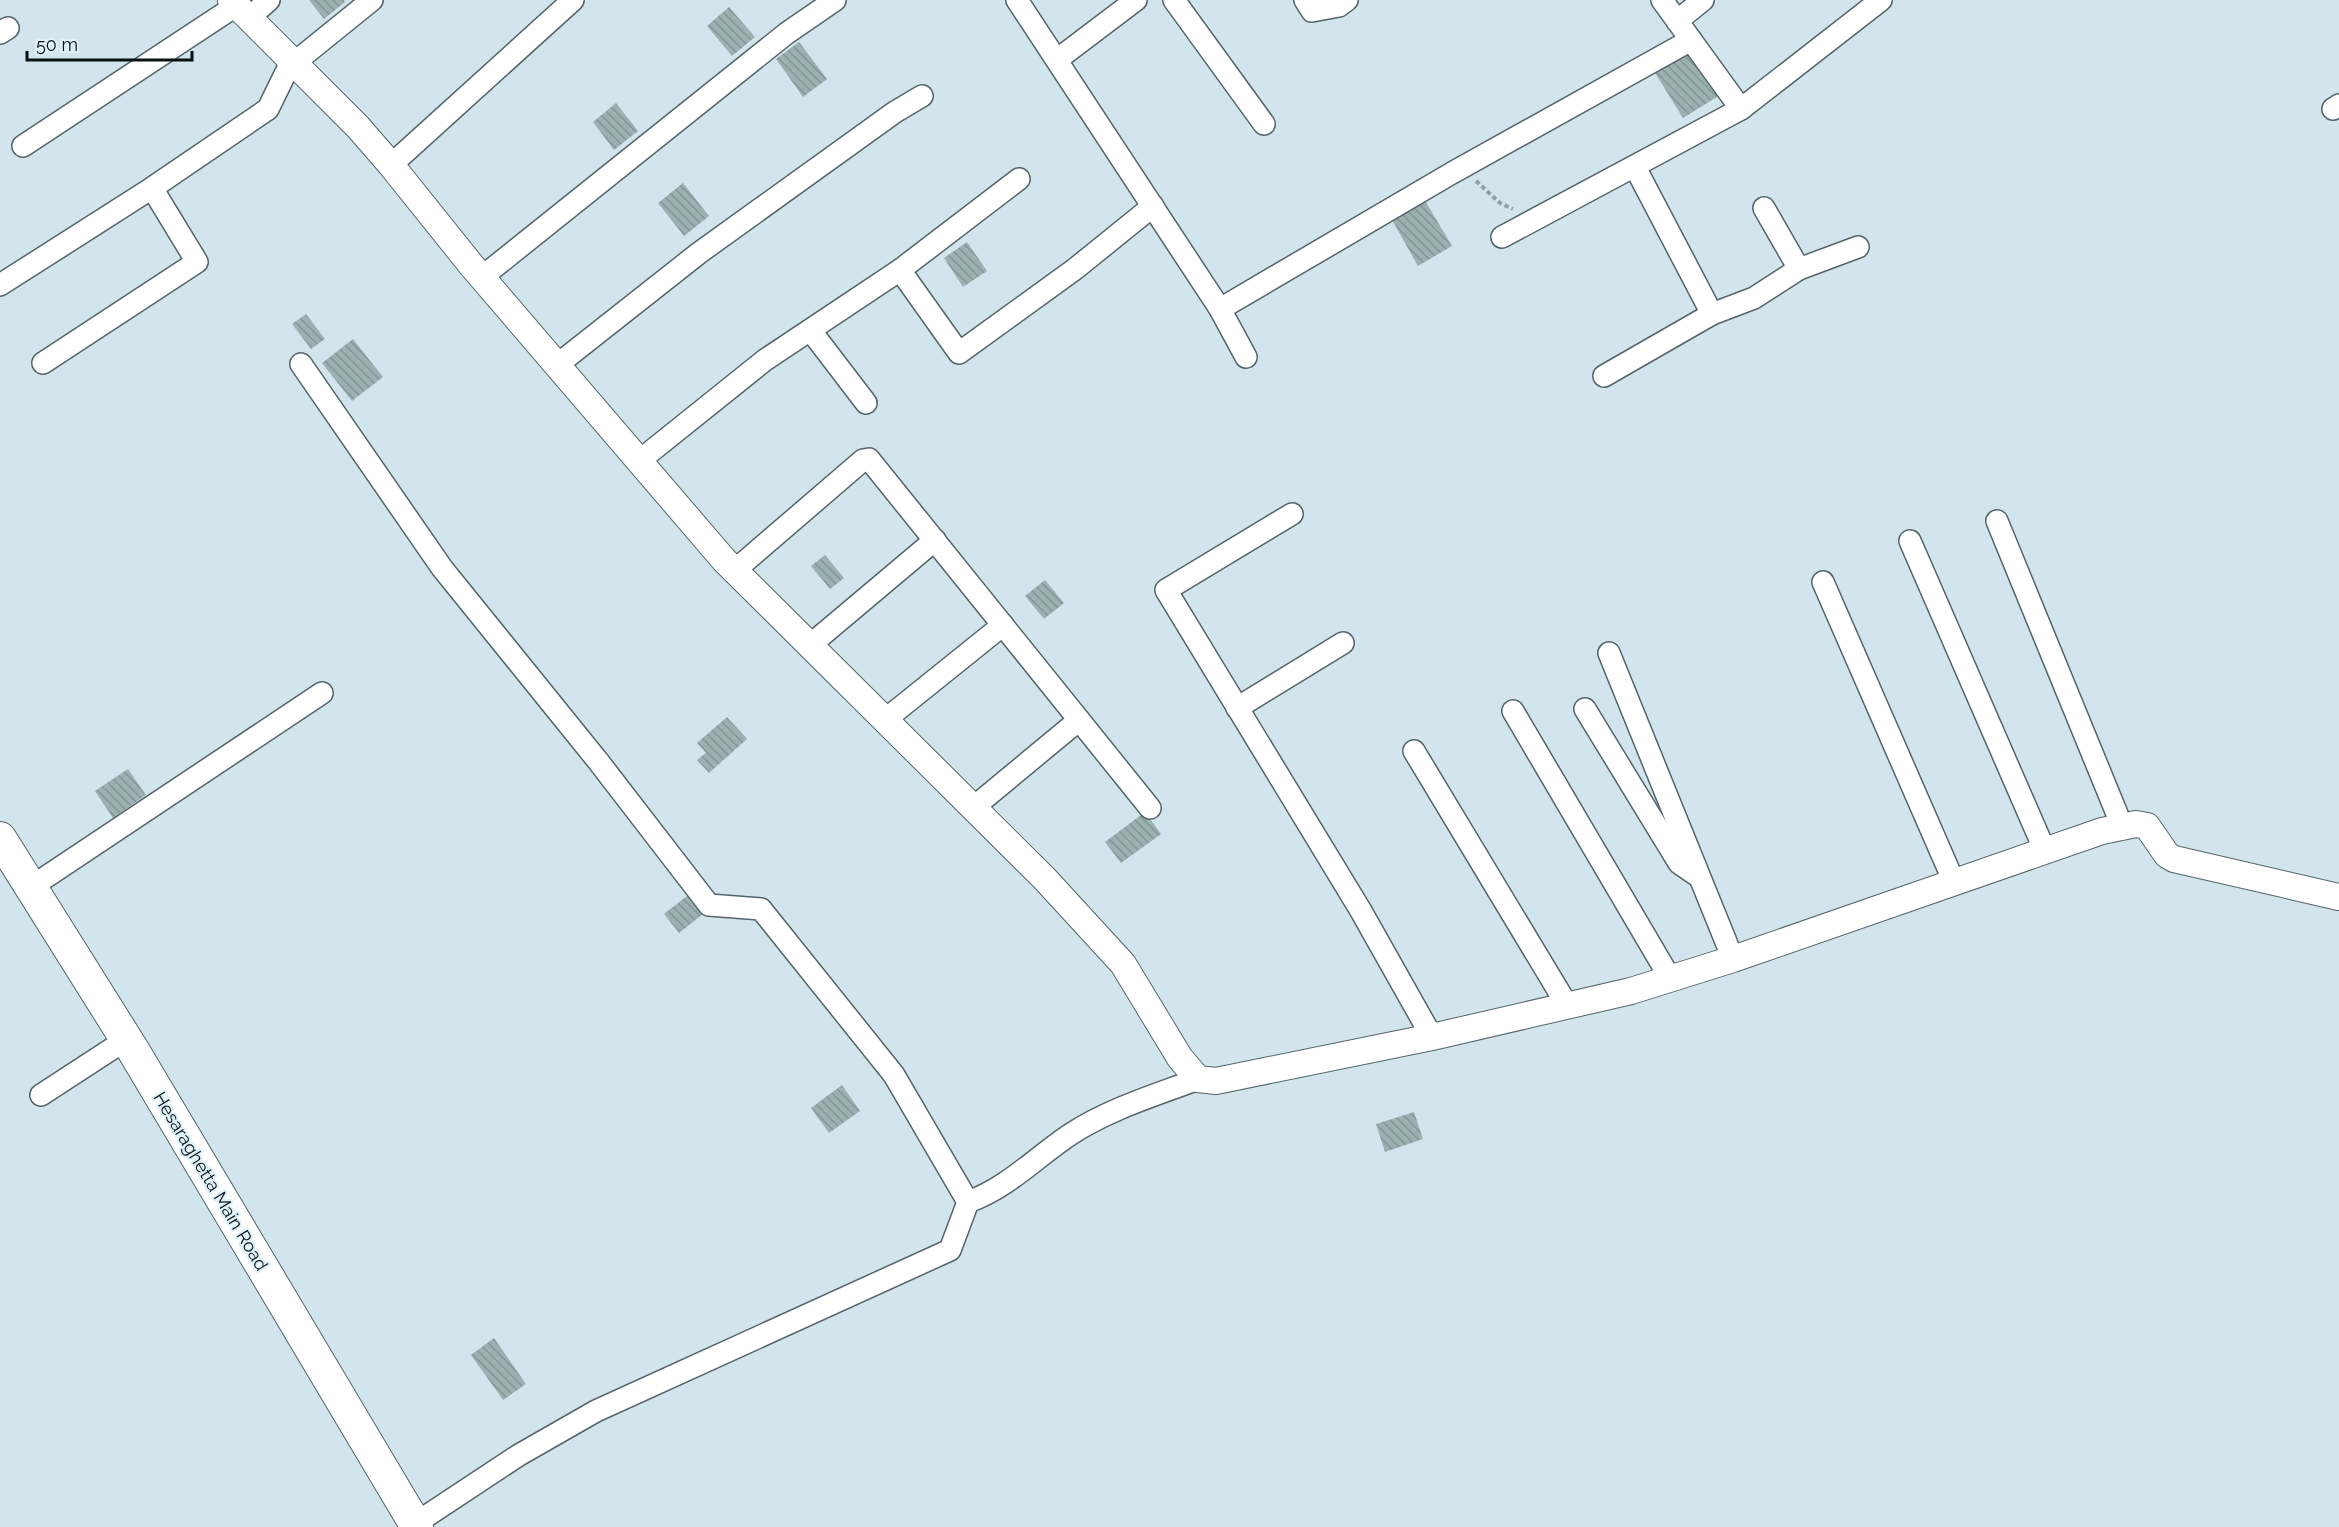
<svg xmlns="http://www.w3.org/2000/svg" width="2339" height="1527" font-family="Raleway,sans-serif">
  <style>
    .building { fill: url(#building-back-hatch) }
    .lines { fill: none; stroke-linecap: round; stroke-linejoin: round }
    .minor-casing { stroke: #53646a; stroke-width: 24 }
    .tertiary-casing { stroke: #53646a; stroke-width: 28 }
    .primary-casing { stroke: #53646a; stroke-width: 34 }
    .path { stroke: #92a1a7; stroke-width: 4; stroke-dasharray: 4.5 3; stroke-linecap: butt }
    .minor { stroke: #fff; stroke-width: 21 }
    .tertiary { stroke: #fff; stroke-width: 26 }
    .primary { stroke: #fff; stroke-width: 32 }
    .labels { text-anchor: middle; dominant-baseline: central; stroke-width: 4.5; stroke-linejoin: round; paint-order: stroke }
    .street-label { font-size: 18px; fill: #091012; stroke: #dff2fa }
  </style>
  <defs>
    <pattern id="building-back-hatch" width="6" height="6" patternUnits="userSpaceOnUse" patternTransform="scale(1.5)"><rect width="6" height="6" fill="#9bb0b1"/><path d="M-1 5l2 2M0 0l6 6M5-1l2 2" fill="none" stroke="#849697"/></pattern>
  </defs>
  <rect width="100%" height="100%" fill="#d2e5ec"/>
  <g class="building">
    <path d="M 309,0 L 344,0 L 345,2 L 324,19 Z"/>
    <path d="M 729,7 L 755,37 L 732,56 L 707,26 Z"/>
    <path d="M 799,42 L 827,79 L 803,97 L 776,59 Z"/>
    <path d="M 1688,46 L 1720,95 L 1683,118 L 1652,68 Z"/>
    <path d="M 616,103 L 638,131 L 614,150 L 593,122 Z"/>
    <path d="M 683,183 L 709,216 L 684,236 L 658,203 Z"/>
    <path d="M 1424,199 L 1452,246 L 1418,266 L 1391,218 Z"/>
    <path d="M 967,242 L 987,271 L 963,287 L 944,258 Z"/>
    <path d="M 306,314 L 325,339 L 311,349 L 292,324 Z"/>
    <path d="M 353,339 L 383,377 L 352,401 L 322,363 Z"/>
    <path d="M 825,555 L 844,578 L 830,589 L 811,566 Z"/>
    <path d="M 1045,580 L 1064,603 L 1044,619 L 1025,596 Z"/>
    <path d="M 727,717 L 747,739 L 709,773 L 697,760 L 706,753 L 697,743 Z"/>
    <path d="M 128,769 L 146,795 L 113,818 L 95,791 Z"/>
    <path d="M 1145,812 L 1161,834 L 1121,863 L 1105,842 Z"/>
    <path d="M 692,892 L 707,911 L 679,933 L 664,914 Z"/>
    <path d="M 842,1085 L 860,1111 L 829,1133 L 811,1108 Z"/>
    <path d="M 1414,1112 L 1423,1139 L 1385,1152 L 1376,1124 Z"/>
    <path d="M 494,1338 L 526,1384 L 503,1400 L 471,1355 Z"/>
  </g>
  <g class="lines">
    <defs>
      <g id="minor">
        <path d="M 1017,0 L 1220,309 L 1246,357"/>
        <path d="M 1174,0 L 1264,124"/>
        <path d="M 1305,0 L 1312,11 L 1339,6 L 1347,0"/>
        <path d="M 1662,0 L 1741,109"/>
        <path d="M 249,18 L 269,0"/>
        <path d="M 1677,21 L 1703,0"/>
        <path d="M 0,33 L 8,28"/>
        <path d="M 1058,59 L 1136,0"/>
        <path d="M 294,63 L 372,0"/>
        <path d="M 2333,109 L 2339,105"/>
        <path d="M 23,146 L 237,5"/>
        <path d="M 391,165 L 573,0"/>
        <path d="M 1635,167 L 1712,314"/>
        <path d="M 1764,208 L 1799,269"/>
        <path d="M 1502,237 L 1741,109 L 1881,0"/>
        <path d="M 900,270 L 959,353 L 1075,269 L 1153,206"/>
        <path d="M 482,277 L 787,33 L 835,0"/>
        <path d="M 0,285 L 152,188 L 268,109 L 292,60"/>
        <path d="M 1220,309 L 1452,173 L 1691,40"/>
        <path d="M 811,331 L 866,403"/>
        <path d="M 43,363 L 197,262 L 152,188"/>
        <path d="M 301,364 L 442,568 L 598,761 L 709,905 L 761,909 L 894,1075 L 968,1202"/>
        <path d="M 557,365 L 699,253 L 895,112 L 922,96"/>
        <path d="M 1604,376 L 1712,314 L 1754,298 L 1799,269 L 1858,247"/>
        <path d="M 639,461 L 765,360 L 900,270 L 1019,179"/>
        <path d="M 1292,514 L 1166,590 L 1361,911 L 1432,1037"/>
        <path d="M 1997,521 L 2122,826"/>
        <path d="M 1910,541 L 2045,851"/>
        <path d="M 734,571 L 863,460 L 869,459 L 1150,808"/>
        <path d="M 1823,582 L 1954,882"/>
        <path d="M 809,646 L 935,540"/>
        <path d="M 1609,653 L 1733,959"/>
        <path d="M 1237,708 L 1343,643"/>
        <path d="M 1585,709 L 1679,863 L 1698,876"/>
        <path d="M 1513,711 L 1670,978"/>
        <path d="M 886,719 L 1003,625"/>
        <path d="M 1414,751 L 1567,1005"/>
        <path d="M 974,807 L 1079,720"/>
        <path d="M 31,887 L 322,693"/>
        <path d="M 41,1095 L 127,1039"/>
        <path d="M 410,1527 L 519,1455 L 596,1411 L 950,1250 L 968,1202 C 1009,1187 1036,1157 1071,1134 C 1109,1109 1156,1095 1198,1079"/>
      </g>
      <path id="tertiary" d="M 231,0 L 358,127 L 391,165 L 472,266 L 724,560 L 1045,879 L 1123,964 L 1180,1058 L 1198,1079 L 1216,1081 L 1432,1037 L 1631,991 L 1733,959 L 2102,831 L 2136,824 L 2147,826 L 2167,855 L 2174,859 L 2339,897"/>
      <path id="primary" d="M 0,838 L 133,1050 L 417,1527"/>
    </defs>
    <use href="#minor" class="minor-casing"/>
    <use href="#tertiary" class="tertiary-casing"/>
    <use href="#primary" class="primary-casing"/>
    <path class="path" d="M 1476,181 L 1500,203 L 1513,209"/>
    <use href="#minor" class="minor"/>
    <use href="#tertiary" class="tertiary"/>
    <use href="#primary" class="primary"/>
  </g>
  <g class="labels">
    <g class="street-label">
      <text transform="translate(211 1181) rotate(59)">Hesaraghetta Main Road</text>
    </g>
  </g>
  <path d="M27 51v9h165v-9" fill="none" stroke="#091012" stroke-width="3"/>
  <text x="36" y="51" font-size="18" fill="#091012" stroke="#dff2fa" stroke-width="4.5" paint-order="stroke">50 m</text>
</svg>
